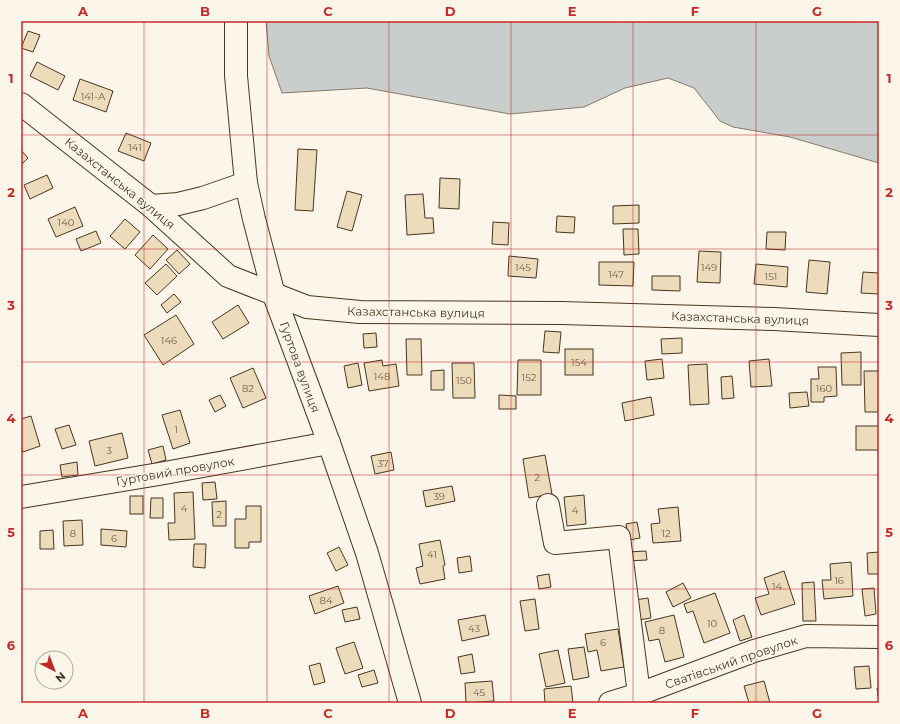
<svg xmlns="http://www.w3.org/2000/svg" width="900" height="724" font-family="Montserrat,sans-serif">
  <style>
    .water { fill: #c9cecd; stroke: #887966 }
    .building { fill: #ecdcbc; stroke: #4a3520 }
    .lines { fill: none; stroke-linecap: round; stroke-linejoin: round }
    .minor-casing { stroke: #4a3520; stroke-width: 24 }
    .minor { stroke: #fbf6e9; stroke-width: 22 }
    .grid { fill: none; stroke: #c62828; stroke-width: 1; stroke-opacity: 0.55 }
    .labels { text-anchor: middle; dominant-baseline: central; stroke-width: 3; stroke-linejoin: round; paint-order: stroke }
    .number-label { font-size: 10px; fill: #725f47 }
    .street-label { font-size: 12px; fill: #4a3520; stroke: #fbf6e9 }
    .neatline { fill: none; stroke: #c62828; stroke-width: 1.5 }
    .grid-label { font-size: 13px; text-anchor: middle; font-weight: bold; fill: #c62828 }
  </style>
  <rect width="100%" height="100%" fill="#fbf6e9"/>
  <path class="water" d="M 266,21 L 879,21 L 879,163 L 790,137 L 733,127 L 720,121 L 694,88 L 668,78 L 625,88 L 584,107 L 510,114 L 367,88 L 282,93 L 269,56 Z"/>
  <g class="building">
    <path d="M 28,31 L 40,35 L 33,52 L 21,48 Z"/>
    <path d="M 37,62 L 65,76 L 58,90 L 30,76 Z"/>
    <path d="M 80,79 L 113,91 L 106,112 L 73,100 Z"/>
    <path d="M 126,133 L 151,143 L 144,161 L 118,151 Z"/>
    <path d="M 298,149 L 317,150 L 313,211 L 295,210 Z"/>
    <path d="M 21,150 L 28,158 L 21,165 Z"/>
    <path d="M 47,175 L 53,188 L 30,199 L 24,185 Z"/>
    <path d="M 440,178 L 460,179 L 459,209 L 439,208 Z"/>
    <path d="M 347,191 L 362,195 L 352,231 L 337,227 Z"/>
    <path d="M 423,194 L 425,218 L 433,218 L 434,233 L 407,235 L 405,195 Z"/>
    <path d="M 639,205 L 639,223 L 613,224 L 613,206 Z"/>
    <path d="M 75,207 L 83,226 L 56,237 L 48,219 Z"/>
    <path d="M 557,216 L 575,217 L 574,233 L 556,232 Z"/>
    <path d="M 125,219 L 140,232 L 125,249 L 110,236 Z"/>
    <path d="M 493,222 L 509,223 L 508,245 L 492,244 Z"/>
    <path d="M 623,229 L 638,229 L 639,254 L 624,255 Z"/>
    <path d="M 96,231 L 101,243 L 81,251 L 76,239 Z"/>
    <path d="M 767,232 L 786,232 L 785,250 L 766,249 Z"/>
    <path d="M 153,235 L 168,249 L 150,269 L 135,255 Z"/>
    <path d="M 177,250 L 190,264 L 179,274 L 166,260 Z"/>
    <path d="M 699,251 L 721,252 L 720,283 L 697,282 Z"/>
    <path d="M 509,256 L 538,259 L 536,278 L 508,276 Z"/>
    <path d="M 809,260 L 830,262 L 827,294 L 806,292 Z"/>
    <path d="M 599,262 L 634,262 L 633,286 L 599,285 Z"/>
    <path d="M 166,264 L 177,276 L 157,295 L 145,283 Z"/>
    <path d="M 756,264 L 788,267 L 787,287 L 754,284 Z"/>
    <path d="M 863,272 L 879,273 L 879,294 L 861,293 Z"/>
    <path d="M 652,276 L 680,276 L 680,291 L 652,290 Z"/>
    <path d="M 174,294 L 181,302 L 167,313 L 161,305 Z"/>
    <path d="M 238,305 L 249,323 L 223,339 L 212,322 Z"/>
    <path d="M 176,315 L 194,344 L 163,365 L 144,335 Z"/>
    <path d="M 545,331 L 561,332 L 559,353 L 543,352 Z"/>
    <path d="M 376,333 L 377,347 L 364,348 L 363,334 Z"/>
    <path d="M 682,338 L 682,353 L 662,354 L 661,339 Z"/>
    <path d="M 406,339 L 421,339 L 422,375 L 407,375 Z"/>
    <rect x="565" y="349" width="28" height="26"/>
    <path d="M 861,352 L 861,385 L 842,385 L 841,353 Z"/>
    <path d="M 662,359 L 664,378 L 647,380 L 645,361 Z"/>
    <path d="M 769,359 L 772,386 L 751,387 L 749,361 Z"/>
    <path d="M 382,360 L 383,366 L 396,364 L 399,386 L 369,391 L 364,363 Z"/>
    <path d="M 518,360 L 541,360 L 541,395 L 517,395 Z"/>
    <path d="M 358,363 L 362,385 L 348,388 L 344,366 Z"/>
    <path d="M 452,363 L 474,363 L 475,398 L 453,398 Z"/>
    <path d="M 707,364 L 709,404 L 690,405 L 688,365 Z"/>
    <path d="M 818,367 L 836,367 L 837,396 L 824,397 L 824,402 L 811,402 L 811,379 L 819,379 Z"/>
    <path d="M 253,368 L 266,398 L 243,408 L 230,378 Z"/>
    <path d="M 444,370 L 444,390 L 431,390 L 431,371 Z"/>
    <path d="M 864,371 L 879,371 L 879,412 L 865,412 Z"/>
    <path d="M 732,376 L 734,398 L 722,399 L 721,377 Z"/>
    <path d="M 807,392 L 809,406 L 790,408 L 789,393 Z"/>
    <path d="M 220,395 L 226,406 L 215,412 L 209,400 Z"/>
    <path d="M 499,395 L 516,396 L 516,409 L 499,409 Z"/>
    <path d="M 651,397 L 654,415 L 625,421 L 622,403 Z"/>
    <path d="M 180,410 L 190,443 L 173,449 L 162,415 Z"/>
    <path d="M 31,416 L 40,446 L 23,452 L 21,445 L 21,419 Z"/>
    <path d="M 69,425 L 76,445 L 62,449 L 55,429 Z"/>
    <rect x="856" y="426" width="23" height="24"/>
    <path d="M 122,433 L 128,458 L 95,466 L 89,441 Z"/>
    <path d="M 163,446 L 166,460 L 152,464 L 148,450 Z"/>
    <path d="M 391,452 L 394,470 L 375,474 L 371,456 Z"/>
    <path d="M 545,455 L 552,494 L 529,498 L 523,459 Z"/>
    <path d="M 77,462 L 78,475 L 62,477 L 60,465 Z"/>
    <path d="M 215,482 L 217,499 L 203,500 L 202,483 Z"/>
    <path d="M 452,486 L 455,501 L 426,507 L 423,491 Z"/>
    <path d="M 193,492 L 195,539 L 169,540 L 168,523 L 175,523 L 174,493 Z"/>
    <path d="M 584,495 L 586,524 L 567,526 L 564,497 Z"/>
    <rect x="130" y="496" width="13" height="18"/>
    <path d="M 151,498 L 163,498 L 163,518 L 150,518 Z"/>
    <path d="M 226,501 L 226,526 L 213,526 L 212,502 Z"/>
    <path d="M 246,506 L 261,506 L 261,542 L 249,542 L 249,548 L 235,548 L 235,519 L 246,519 Z"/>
    <path d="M 678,507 L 681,541 L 653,543 L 651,524 L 660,523 L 658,509 Z"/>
    <path d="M 82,520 L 83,545 L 64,546 L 63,521 Z"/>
    <path d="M 637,522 L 640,538 L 629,540 L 626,524 Z"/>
    <path d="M 101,529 L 127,531 L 126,547 L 101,545 Z"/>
    <path d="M 53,530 L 54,549 L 40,549 L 40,531 Z"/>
    <path d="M 440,540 L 445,565 L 443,566 L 445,579 L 420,584 L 416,568 L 423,566 L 419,544 Z"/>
    <path d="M 194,544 L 206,544 L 205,568 L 193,567 Z"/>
    <path d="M 339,547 L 348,565 L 336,571 L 327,553 Z"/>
    <path d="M 646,551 L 647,560 L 628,561 L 628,552 Z"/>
    <path d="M 879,552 L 879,574 L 868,574 L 867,553 Z"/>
    <path d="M 470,556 L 472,571 L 459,573 L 457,558 Z"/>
    <path d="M 851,562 L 853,596 L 824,599 L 822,580 L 831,580 L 830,564 Z"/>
    <path d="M 784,571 L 795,604 L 761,615 L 755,598 L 769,594 L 764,578 Z"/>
    <path d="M 549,574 L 551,587 L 539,589 L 537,576 Z"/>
    <path d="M 814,582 L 816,621 L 803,621 L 802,583 Z"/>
    <path d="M 683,583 L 691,598 L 673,607 L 666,592 Z"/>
    <path d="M 338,586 L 344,603 L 315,614 L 309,596 Z"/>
    <path d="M 874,588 L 876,614 L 865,616 L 862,589 Z"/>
    <path d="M 715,593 L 730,633 L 704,643 L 693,611 L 687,613 L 684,604 Z"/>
    <path d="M 648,598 L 651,618 L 638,620 L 635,600 Z"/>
    <path d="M 535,599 L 539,629 L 525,631 L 520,601 Z"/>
    <path d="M 357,607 L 360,619 L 345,622 L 342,610 Z"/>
    <path d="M 485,615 L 489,635 L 462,641 L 458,620 Z"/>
    <path d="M 674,615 L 684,657 L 665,662 L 659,639 L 649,641 L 645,622 Z"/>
    <path d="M 744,615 L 752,637 L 740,641 L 733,620 Z"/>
    <path d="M 618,629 L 624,667 L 601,671 L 597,650 L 588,652 L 585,634 Z"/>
    <path d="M 354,642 L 363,668 L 345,674 L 336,648 Z"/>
    <path d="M 584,647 L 589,677 L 573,680 L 568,649 Z"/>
    <path d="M 558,650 L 565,683 L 546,687 L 539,654 Z"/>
    <path d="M 472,654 L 475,672 L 461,674 L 458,657 Z"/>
    <path d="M 320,663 L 325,682 L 314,685 L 309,666 Z"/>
    <path d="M 869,666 L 871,688 L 856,689 L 854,667 Z"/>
    <path d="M 374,670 L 378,683 L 362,687 L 358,675 Z"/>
    <path d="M 492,681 L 494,701 L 466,703 L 465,683 Z"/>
    <path d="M 764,681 L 770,703 L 749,703 L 744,686 Z"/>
    <path d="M 571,686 L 573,703 L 545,703 L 544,689 Z"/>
    <path d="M 877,688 L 879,688 L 879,703 Z"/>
  </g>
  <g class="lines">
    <defs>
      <g id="minor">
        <path d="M 236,21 L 236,76 L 246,183 L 254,219 L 274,295 L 329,443 L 367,553 L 410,703"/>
        <path d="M 21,104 L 151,206 L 228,276 L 307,307 L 360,312 L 561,313 L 774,319 L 879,325"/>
        <path d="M 151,206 L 178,204 L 203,198 L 246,183"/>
        <path d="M 21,497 L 159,474 L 329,443"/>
        <path d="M 548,505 L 555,543 L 619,537 L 639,694"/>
        <path d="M 610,703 L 639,694 L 754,651 L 806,636 L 879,637"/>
      </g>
    </defs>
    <use href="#minor" class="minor-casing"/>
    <use href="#minor" class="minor"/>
  </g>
  <path class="grid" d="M 144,21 L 144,703M 267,21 L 267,703M 389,21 L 389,703M 511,21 L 511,703M 633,21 L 633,703M 756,21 L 756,703M 21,135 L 879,135M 21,249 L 879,249M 21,362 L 879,362M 21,475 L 879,475M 21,589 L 879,589"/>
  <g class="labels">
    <g class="number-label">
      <text x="93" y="96">141-А</text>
      <text x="135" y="147">141</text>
      <text x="66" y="222">140</text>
      <text x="523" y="267">145</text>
      <text x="709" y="267">149</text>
      <text x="616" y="274">147</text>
      <text x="771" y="276">151</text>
      <text x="169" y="340">146</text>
      <text x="579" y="362">154</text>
      <text x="382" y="376">148</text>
      <text x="529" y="377">152</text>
      <text x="464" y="380">150</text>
      <text x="248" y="388">82</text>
      <text x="824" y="388">160</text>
      <text x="176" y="429">1</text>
      <text x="109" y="450">3</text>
      <text x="383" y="463">37</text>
      <text x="537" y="477">2</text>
      <text x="439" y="496">39</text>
      <text x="184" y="508">4</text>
      <text x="575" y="510">4</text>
      <text x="219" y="514">2</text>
      <text x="73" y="533">8</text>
      <text x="666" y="533">12</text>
      <text x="114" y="538">6</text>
      <text x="432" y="554">41</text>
      <text x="839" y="580">16</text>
      <text x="777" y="586">14</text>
      <text x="326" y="600">84</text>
      <text x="712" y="623">10</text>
      <text x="474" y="628">43</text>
      <text x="662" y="630">8</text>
      <text x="603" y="642">6</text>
      <text x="479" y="692">45</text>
    </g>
    <g class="street-label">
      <text transform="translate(120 183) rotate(39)">Казахстанська вулиця</text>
      <text transform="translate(416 312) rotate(1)">Казахстанська вулиця</text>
      <text transform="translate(740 318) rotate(2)">Казахстанська вулиця</text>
      <text transform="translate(300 367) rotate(70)">Гуртова вулиця</text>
      <text transform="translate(175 471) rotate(-10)">Гуртовий провулок</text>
      <text transform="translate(731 662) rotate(-19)">Сватівський провулок</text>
    </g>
  </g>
  <rect width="900" height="724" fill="none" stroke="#fbf6e9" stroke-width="44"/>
  <g transform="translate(54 670) rotate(138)"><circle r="19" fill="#fbf6e9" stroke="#b4a999"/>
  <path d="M0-3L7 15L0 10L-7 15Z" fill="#c62828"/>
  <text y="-6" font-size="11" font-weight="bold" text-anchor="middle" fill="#4a3520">N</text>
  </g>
  <rect x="22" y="22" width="856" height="680" class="neatline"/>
  <g class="grid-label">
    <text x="83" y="16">A</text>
    <text x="205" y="16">B</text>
    <text x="328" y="16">C</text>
    <text x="450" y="16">D</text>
    <text x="572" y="16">E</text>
    <text x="695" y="16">F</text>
    <text x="817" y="16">G</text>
    <text x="11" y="83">1</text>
    <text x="889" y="83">1</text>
    <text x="11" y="197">2</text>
    <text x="889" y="197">2</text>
    <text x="11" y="310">3</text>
    <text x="889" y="310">3</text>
    <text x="11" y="423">4</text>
    <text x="889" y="423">4</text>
    <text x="11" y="537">5</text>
    <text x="889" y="537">5</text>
    <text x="11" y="650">6</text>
    <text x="889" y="650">6</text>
    <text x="83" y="718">A</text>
    <text x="205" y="718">B</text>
    <text x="328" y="718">C</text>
    <text x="450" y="718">D</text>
    <text x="572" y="718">E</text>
    <text x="695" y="718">F</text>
    <text x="817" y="718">G</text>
  </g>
</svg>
